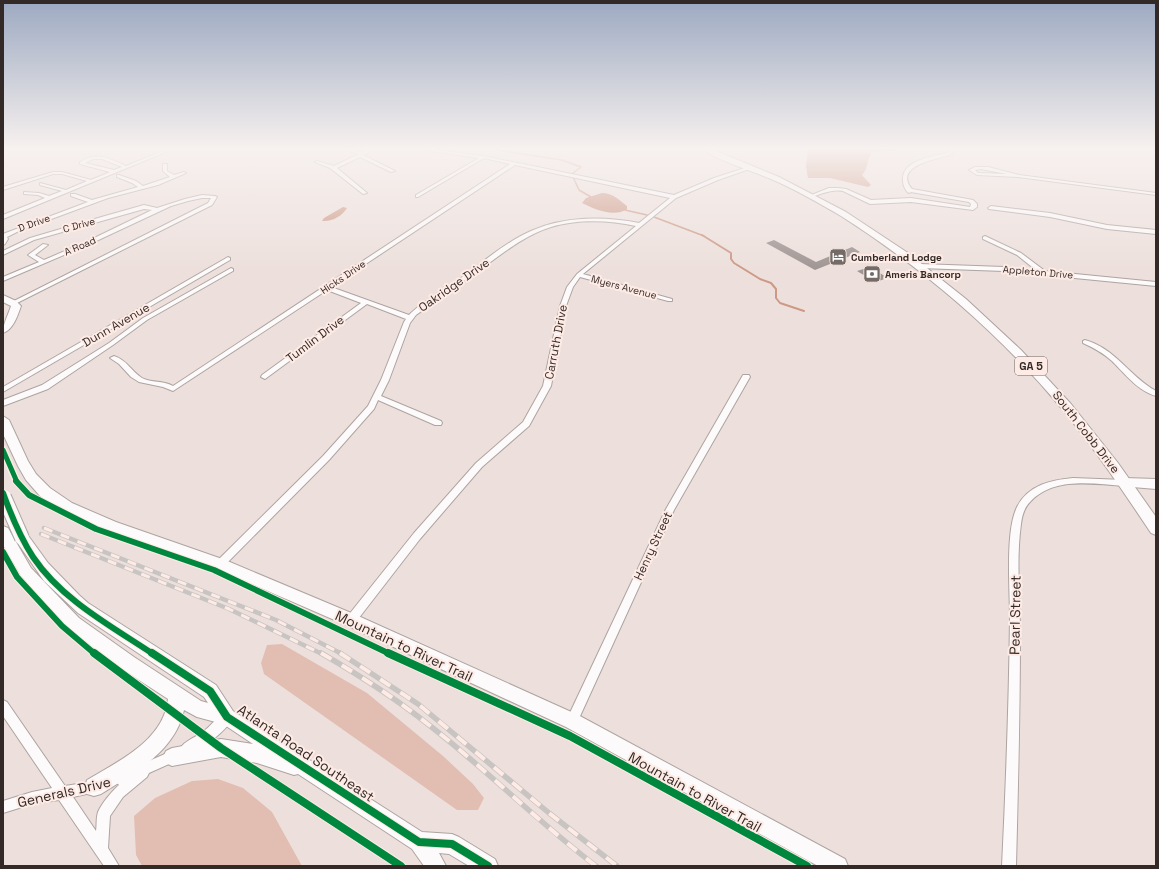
<svg xmlns="http://www.w3.org/2000/svg" width="1159" height="869" font-family="'Space Grotesk',sans-serif">
  <style>
    .green { fill: #e2beb2 }
    .water { fill: #cd9987 }
    .lines { fill: none; stroke-linecap: round; stroke-linejoin: round }
    .stream-far1 { stroke: #cd9987; stroke-width: 1.5 }
    .stream { stroke: #cd9987; stroke-width: 2 }
    .building { fill: #9f9592 }
    .street-casing { stroke: #ada4a1; stroke-width: 2 }
    .secondary-casing { stroke: #ada4a1; stroke-width: 2 }
    .primary-casing { stroke: #ada4a1; stroke-width: 2 }
    .street { fill: #fcfafa; fill-rule: evenodd }
    .secondary { fill: #fcfafa; fill-rule: evenodd }
    .primary { fill: #fcfafa; fill-rule: evenodd }
    .rail-far1-casing { stroke: #c8c4c2; stroke-width: 4.5 }
    .rail-casing { stroke: #c8c4c2; stroke-width: 5.5 }
    .rail-far1 { stroke: #feebe5; stroke-width: 3; stroke-dasharray: 9; stroke-linecap: butt }
    .rail { stroke: #feebe5; stroke-width: 4; stroke-dasharray: 12; stroke-linecap: butt }
    .secondary-bridge-casing { stroke: #ada4a1; stroke-width: 16; stroke-linecap: butt }
    .secondary-bridge { stroke: #fcfafa; stroke-width: 14 }
    .cycleway-far2-casing { stroke: #feebe5; stroke-width: 8 }
    .cycleway-far1-casing { stroke: #feebe5; stroke-width: 8 }
    .cycleway-casing { stroke: #feebe5; stroke-width: 10 }
    .cycleway-far2 { stroke: #00873e; stroke-width: 5 }
    .cycleway-far1 { stroke: #00873e; stroke-width: 6 }
    .cycleway { stroke: #00873e; stroke-width: 8 }
    .labels { text-anchor: middle; dominant-baseline: central; stroke-width: 4; stroke-linejoin: round; paint-order: stroke }
    .far-street-label { font-size: 10px; fill: #332a27; stroke: #feebe5 }
    .far-poi-label { font-size: 10px; font-weight: bold; fill: #332a27; stroke: #feebe5; text-anchor: start }
    .shield { fill: #feebe5; stroke: #706460; stroke-width: 1 }
    .shield-label { font-size: 11px; font-weight: bold; fill: #332a27 }
    .street-label { font-size: 12px; fill: #332a27; stroke: #feebe5 }
    .near-street-label { font-size: 14px; fill: #332a27; stroke: #feebe5 }
  </style>
  <rect width="100%" height="100%" fill="#ede0dc"/>
  <g class="green">
    <path d="M 282,644 L 367,693 L 443,756 L 473,784 L 484,798 L 478,810 L 457,810 L 264,674 L 261,663 L 267,645 Z"/>
    <path d="M 218,779 L 243,788 L 272,812 L 302,866 L 142,866 L 136,855 L 134,816 L 155,798 L 192,781 Z"/>
  </g>
  <g class="water">
    <path d="M 808,149 L 900,149 L 905,150 L 872,152 C 866,160 869,168 862,175 L 871,185 L 868,187 L 830,178 L 808,178 L 806,167 Z"/>
    <path d="M 602,193 C 613,193 619,200 627,206 L 627,209 C 614,218 594,209 582,203 L 586,198 Z"/>
    <path d="M 343,207 L 347,208 C 342,216 332,222 322,221 L 324,218 Z"/>
  </g>
  <g class="lines">
    <g class="stream-far1">
      <path d="M 490,149 L 562,160 L 581,167 L 572,174"/>
      <path d="M 573,177 L 579,190 L 591,197"/>
      <path d="M 625,210 L 647,215"/>
      <path d="M 654,217 L 704,236"/>
    </g>
    <path class="stream" d="M 702,235 L 731,253 L 731,259 L 734,263 L 760,279 L 771,283 L 776,289 L 776,298 L 780,303 L 804,311"/>
  </g>
  <g class="building">
    <path d="M 774,240 L 816,262 L 852,247 L 860,252 L 815,270 L 766,243 Z"/>
    <path d="M 870,267 L 888,278 L 875,282 L 857,271 Z"/>
  </g>
  <g class="lines">
    <defs>
      <g id="street">
        <path d="M 168,149 L 173,149 L 3,219 L 3,215 L 45,198 L 38,195 L 24,194 L 24,192 L 39,193 L 49,196 L 62,191 L 40,185 L 40,183 L 66,190 L 87,181 L 62,174 L 53,174 L 3,190 L 3,187 L 53,172 L 62,172 L 91,180 L 110,172 L 80,164 L 80,162 C 96,151 110,159 126,166 ZM 93,159 L 102,159 L 122,167 L 114,170 L 85,163 Z"/>
        <path d="M 344,149 L 350,149 L 362,152 L 368,149 L 373,149 L 363,155 L 395,171 L 391,172 L 360,157 L 337,168 L 367,193 L 363,194 L 330,168 L 315,162 L 317,161 L 334,166 L 359,154 Z"/>
        <path d="M 419,149 L 428,149 L 483,156 L 674,195 L 714,178 L 751,166 L 755,167 L 718,180 L 676,198 L 583,274 L 672,299 L 672,301 L 668,301 L 580,277 L 573,287 L 566,306 L 551,386 L 529,426 L 482,467 L 420,539 L 355,623 L 351,625 L 347,623 L 346,620 L 347,617 L 414,533 L 476,463 L 523,422 L 543,386 L 560,306 L 567,287 L 577,274 L 636,226 C 609,220 577,219 551,227 C 525,235 503,253 481,269 C 459,284 437,300 416,315 L 410,323 L 389,380 L 381,396 L 441,421 L 442,423 L 441,425 L 435,425 L 378,400 L 374,409 L 329,460 L 223,567 L 220,568 L 217,567 L 215,564 L 217,561 L 323,456 L 368,406 L 381,380 L 404,322 L 406,319 L 367,304 L 265,379 L 261,377 L 262,375 L 361,303 L 327,290 L 173,391 L 163,387 L 139,382 L 131,377 L 119,364 L 110,358 L 114,356 C 127,360 131,371 142,378 C 151,383 163,380 173,386 L 510,164 L 484,158 L 418,197 L 416,197 L 416,195 L 479,158 ZM 515,165 L 670,198 L 639,223 C 604,216 564,216 531,231 C 506,242 483,262 461,278 C 446,288 420,303 409,315 L 331,287 Z"/>
        <path d="M 947,149 L 951,149 L 953,152 L 950,155 C 936,159 893,166 912,189 L 973,200 L 977,204 L 977,207 L 973,210 L 911,202 L 870,204 L 843,191 C 831,189 822,194 811,197 L 809,196 L 829,188 L 838,188 L 846,189 L 871,200 L 911,198 L 970,207 L 971,204 L 969,202 L 911,192 L 909,193 C 906,192 903,185 903,181 C 901,160 932,157 946,153 L 949,152 Z"/>
        <path d="M 163,164 L 167,164 L 167,171 L 174,175 L 184,172 L 186,173 L 158,185 L 108,198 L 19,231 L 7,237 L 8,239 L 5,244 L 3,245 L 3,234 L 88,202 L 71,196 L 71,194 L 75,194 L 92,200 L 138,187 L 132,183 L 117,177 L 117,175 L 119,175 L 136,181 L 143,186 L 170,177 L 163,171 Z"/>
        <path d="M 975,167 L 988,167 L 1019,175 L 1156,193 L 1156,195 L 1018,177 L 977,175 L 969,170 ZM 981,169 L 1007,174 L 978,173 L 975,170 Z"/>
        <path d="M 202,195 L 215,196 L 217,197 L 212,205 L 15,304 L 13,305 L 10,303 L 208,203 L 211,198 L 202,198 L 188,201 L 171,206 L 92,243 L 3,281 L 3,277 L 39,262 L 28,255 L 43,244 L 48,245 L 35,255 L 44,260 L 88,241 L 152,210 L 144,209 L 34,240 L 3,255 L 3,251 L 30,238 L 105,216 L 144,205 L 157,208 L 185,199 Z"/>
        <path d="M 991,206 L 1050,213 L 1107,225 L 1156,230 L 1156,234 L 1107,229 L 1050,217 L 989,209 L 988,208 Z"/>
        <path d="M 985,236 L 1021,253 L 1045,271 L 1156,282 L 1156,286 L 1004,271 L 920,268 L 917,266 L 920,264 L 1004,267 L 1037,271 L 1017,255 L 983,239 L 983,237 Z"/>
        <path d="M 228,257 L 230,258 L 230,260 L 3,392 L 3,387 Z"/>
        <path d="M 231,268 L 233,269 L 233,271 L 147,320 L 113,345 L 48,389 L 3,406 L 3,400 L 42,385 L 109,343 L 143,318 Z"/>
        <path d="M 1085,340 C 1115,348 1130,377 1156,391 L 1156,396 C 1138,391 1125,374 1112,361 C 1103,353 1094,348 1083,343 L 1083,341 Z"/>
        <path d="M 743,375 L 749,375 L 750,377 L 674,510 L 576,725 L 572,727 L 568,725 L 566,721 L 568,717 L 666,509 Z"/>
        <path d="M 1073,478 L 1125,480 L 1128,481 L 1129,483 L 1128,485 L 1125,486 C 1094,484 1054,476 1030,502 C 1024,508 1022,516 1021,524 C 1016,560 1020,599 1020,636 C 1020,713 1018,789 1016,866 L 1002,866 C 1006,783 1009,701 1010,618 C 1010,589 1005,531 1017,507 C 1028,485 1051,480 1073,478 Z"/>
        <path d="M 3,700 L 7,702 L 65,786 L 96,781 L 100,783 L 102,787 L 100,791 L 73,797 L 96,831 C 97,825 96,818 98,812 C 102,803 112,791 119,785 L 117,783 L 115,779 L 117,775 L 174,750 L 178,752 L 180,756 L 178,760 L 149,773 L 147,777 L 123,797 L 110,816 L 108,848 L 119,866 L 104,866 L 59,800 L 32,804 L 3,813 L 3,801 L 32,792 L 52,788 L 3,716 Z"/>
        <path d="M 227,711 L 231,713 L 233,717 C 227,732 201,749 186,755 L 182,753 L 180,749 C 184,740 198,737 205,730 C 213,724 218,715 227,711 Z"/>
      </g>
      <g id="secondary">
        <path d="M 3,295 L 16,301 L 21,306 C 18,315 13,330 3,333 C 3,323 8,316 11,306 L 3,302 Z"/>
        <path d="M 3,416 L 9,420 L 28,461 L 36,474 L 50,488 L 72,503 L 116,522 L 225,560 L 356,615 L 578,715 L 845,859 L 848,866 L 818,866 L 566,727 L 346,625 L 215,568 L 106,530 L 62,511 L 40,496 L 26,480 L 18,466 L 3,434 Z"/>
        <path d="M 1125,478 L 1156,479 L 1156,489 L 1120,486 L 1119,483 L 1120,480 Z"/>
        <path d="M 3,526 L 8,528 L 31,568 L 79,618 L 134,657 L 201,701 L 208,703 L 204,697 L 78,613 L 44,581 L 17,542 L 15,538 L 17,534 L 22,532 L 27,534 L 48,563 L 79,595 L 88,603 L 216,685 L 233,711 L 422,832 L 452,834 L 459,837 L 495,859 L 498,866 L 469,866 L 449,854 L 439,853 L 446,866 L 424,866 L 412,849 L 298,774 L 294,775 L 257,763 L 221,757 L 172,766 L 166,763 L 163,757 L 166,751 L 172,748 L 221,739 L 253,744 L 223,724 L 197,717 L 184,710 C 175,752 134,773 101,794 L 94,796 L 87,794 L 85,787 L 87,780 C 119,761 164,740 168,699 L 122,669 L 67,628 L 21,576 L 3,545 Z"/>
      </g>
      <path id="primary" d="M 702,149 L 711,149 L 779,177 L 846,212 L 908,253 L 966,299 L 1021,350 L 1071,404 L 1118,463 L 1156,517 L 1156,535 L 1151,533 C 1123,491 1095,449 1063,410 C 1000,334 924,269 841,216 C 819,203 795,189 771,179 C 757,173 712,158 702,149 Z"/>
    </defs>
    <use href="#street" class="street-casing"/>
    <use href="#secondary" class="secondary-casing"/>
    <use href="#primary" class="primary-casing"/>
    <use href="#street" class="street"/>
    <use href="#secondary" class="secondary"/>
    <use href="#primary" class="primary"/>
    <defs>
      <g id="rail-far1">
        <path d="M 44,528 L 276,620 L 342,654"/>
        <path d="M 41,534 L 229,609 L 322,654"/>
      </g>
      <g id="rail">
        <path d="M 321,653 C 359,675 395,698 429,725 C 487,770 538,822 596,866"/>
        <path d="M 340,653 L 418,704 L 549,813 L 617,866"/>
      </g>
    </defs>
    <use href="#rail-far1" class="rail-far1-casing"/>
    <use href="#rail" class="rail-casing"/>
    <use href="#rail-far1" class="rail-far1"/>
    <use href="#rail" class="rail"/>
    <defs>
      <path id="secondary-bridge" d="M 4,497 L 22,538"/>
    </defs>
    <use href="#secondary-bridge" class="secondary-bridge-casing"/>
    <use href="#secondary-bridge" class="secondary-bridge"/>
    <defs>
      <path id="cycleway-far2" d="M 3,450 L 17,482"/>
      <g id="cycleway-far1">
        <path d="M 16,481 L 29,495 L 96,529 L 214,570 L 390,654"/>
        <path d="M 3,493 C 11,515 20,537 33,557 C 62,600 111,626 153,654"/>
        <path d="M 3,552 L 17,577 L 62,626 L 95,654"/>
      </g>
      <g id="cycleway">
        <path d="M 94,653 L 221,748 L 401,866"/>
        <path d="M 152,653 L 210,691 L 227,717 L 419,842 L 452,844 L 488,866"/>
        <path d="M 388,653 L 570,736 L 807,866"/>
      </g>
    </defs>
    <use href="#cycleway-far2" class="cycleway-far2-casing"/>
    <use href="#cycleway-far1" class="cycleway-far1-casing"/>
    <use href="#cycleway" class="cycleway-casing"/>
    <use href="#cycleway-far2" class="cycleway-far2"/>
    <use href="#cycleway-far1" class="cycleway-far1"/>
    <use href="#cycleway" class="cycleway"/>
  </g>
  <linearGradient id="sky" x2="0" y2="1"><stop stop-color="#9da9c1"/><stop offset="0.55" stop-color="#f7f1ef"/><stop offset="1" stop-color="#f7f1ef" stop-opacity="0"/></linearGradient>
  <rect width="1159" height="270" fill="url(#sky)"/>
  <defs>
    <symbol id="hotel-square" viewBox="-11 -11 22 22"><rect x="-9" y="-9" width="18" height="18" rx="4" fill="#746a66" stroke="#feebe5"/><path d="M-6-4.5h1.5V1H6V5H4.5V3h-9V5H-6ZM-4 0a1.8 1.8 0 1 1 3.6 0ZM.5 0V-2.5h3Q6-2.5 6 0Z" fill="#fff"/></symbol>
    <symbol id="bank-square" viewBox="-11 -11 22 22"><rect x="-9" y="-9" width="18" height="18" rx="4" fill="#746a66" stroke="#feebe5"/><path d="M-6-4H6V4H-6ZM0-2.3a2.3 2.3 0 1 0 0 4.6a2.3 2.3 0 1 0 0-4.6Z" fill="#fff"/></symbol>
  </defs>
  <g fill-rule="evenodd">
    <use href="#hotel-square" x="828" y="247" width="20" height="20"/>
    <use href="#bank-square" x="862" y="264" width="20" height="20"/>
  </g>
  <g class="labels">
    <g class="far-street-label">
      <text transform="translate(34 223) rotate(-20)">D Drive</text>
      <text transform="translate(79 225) rotate(-15)">C Drive</text>
      <text transform="translate(80 246) rotate(-23)">A Road</text>
      <text transform="translate(1038 272) rotate(5)">Appleton Drive</text>
      <text transform="translate(343 277) rotate(-34)">Hicks Drive</text>
      <text transform="translate(624 287) rotate(15)">Myers Avenue</text>
    </g>
    <g class="far-poi-label">
      <text x="851" y="257">Cumberland Lodge</text>
      <text x="885" y="274">Ameris Bancorp</text>
    </g>
    <rect class="shield" x="1015" y="357" width="32" height="18" rx="3"/>
    <g class="shield-label">
      <text x="1031" y="366">GA 5</text>
    </g>
    <g class="street-label">
      <text transform="translate(454 285) rotate(-35)">Oakridge Drive</text>
      <text transform="translate(116 325) rotate(-30)">Dunn Avenue</text>
      <text transform="translate(315 339) rotate(-37)">Tumlin Drive</text>
      <text transform="translate(556 342) rotate(-79)">Carruth Drive</text>
      <text transform="translate(1086 432) rotate(52)">South Cobb Drive</text>
      <text transform="translate(653 546) rotate(-65)">Henry Street</text>
    </g>
    <g class="near-street-label">
      <text transform="translate(1015 615) rotate(-89)">Pearl Street</text>
      <text transform="translate(404 646) rotate(25)">Mountain to River Trail</text>
      <text transform="translate(306 753) rotate(34)">Atlanta Road Southeast</text>
      <text transform="translate(64 792) rotate(-13)">Generals Drive</text>
      <text transform="translate(695 792) rotate(29)">Mountain to River Trail</text>
    </g>
  </g>
  <rect width="1159" height="869" fill="none" stroke="#332a27" stroke-width="8"/>
</svg>
